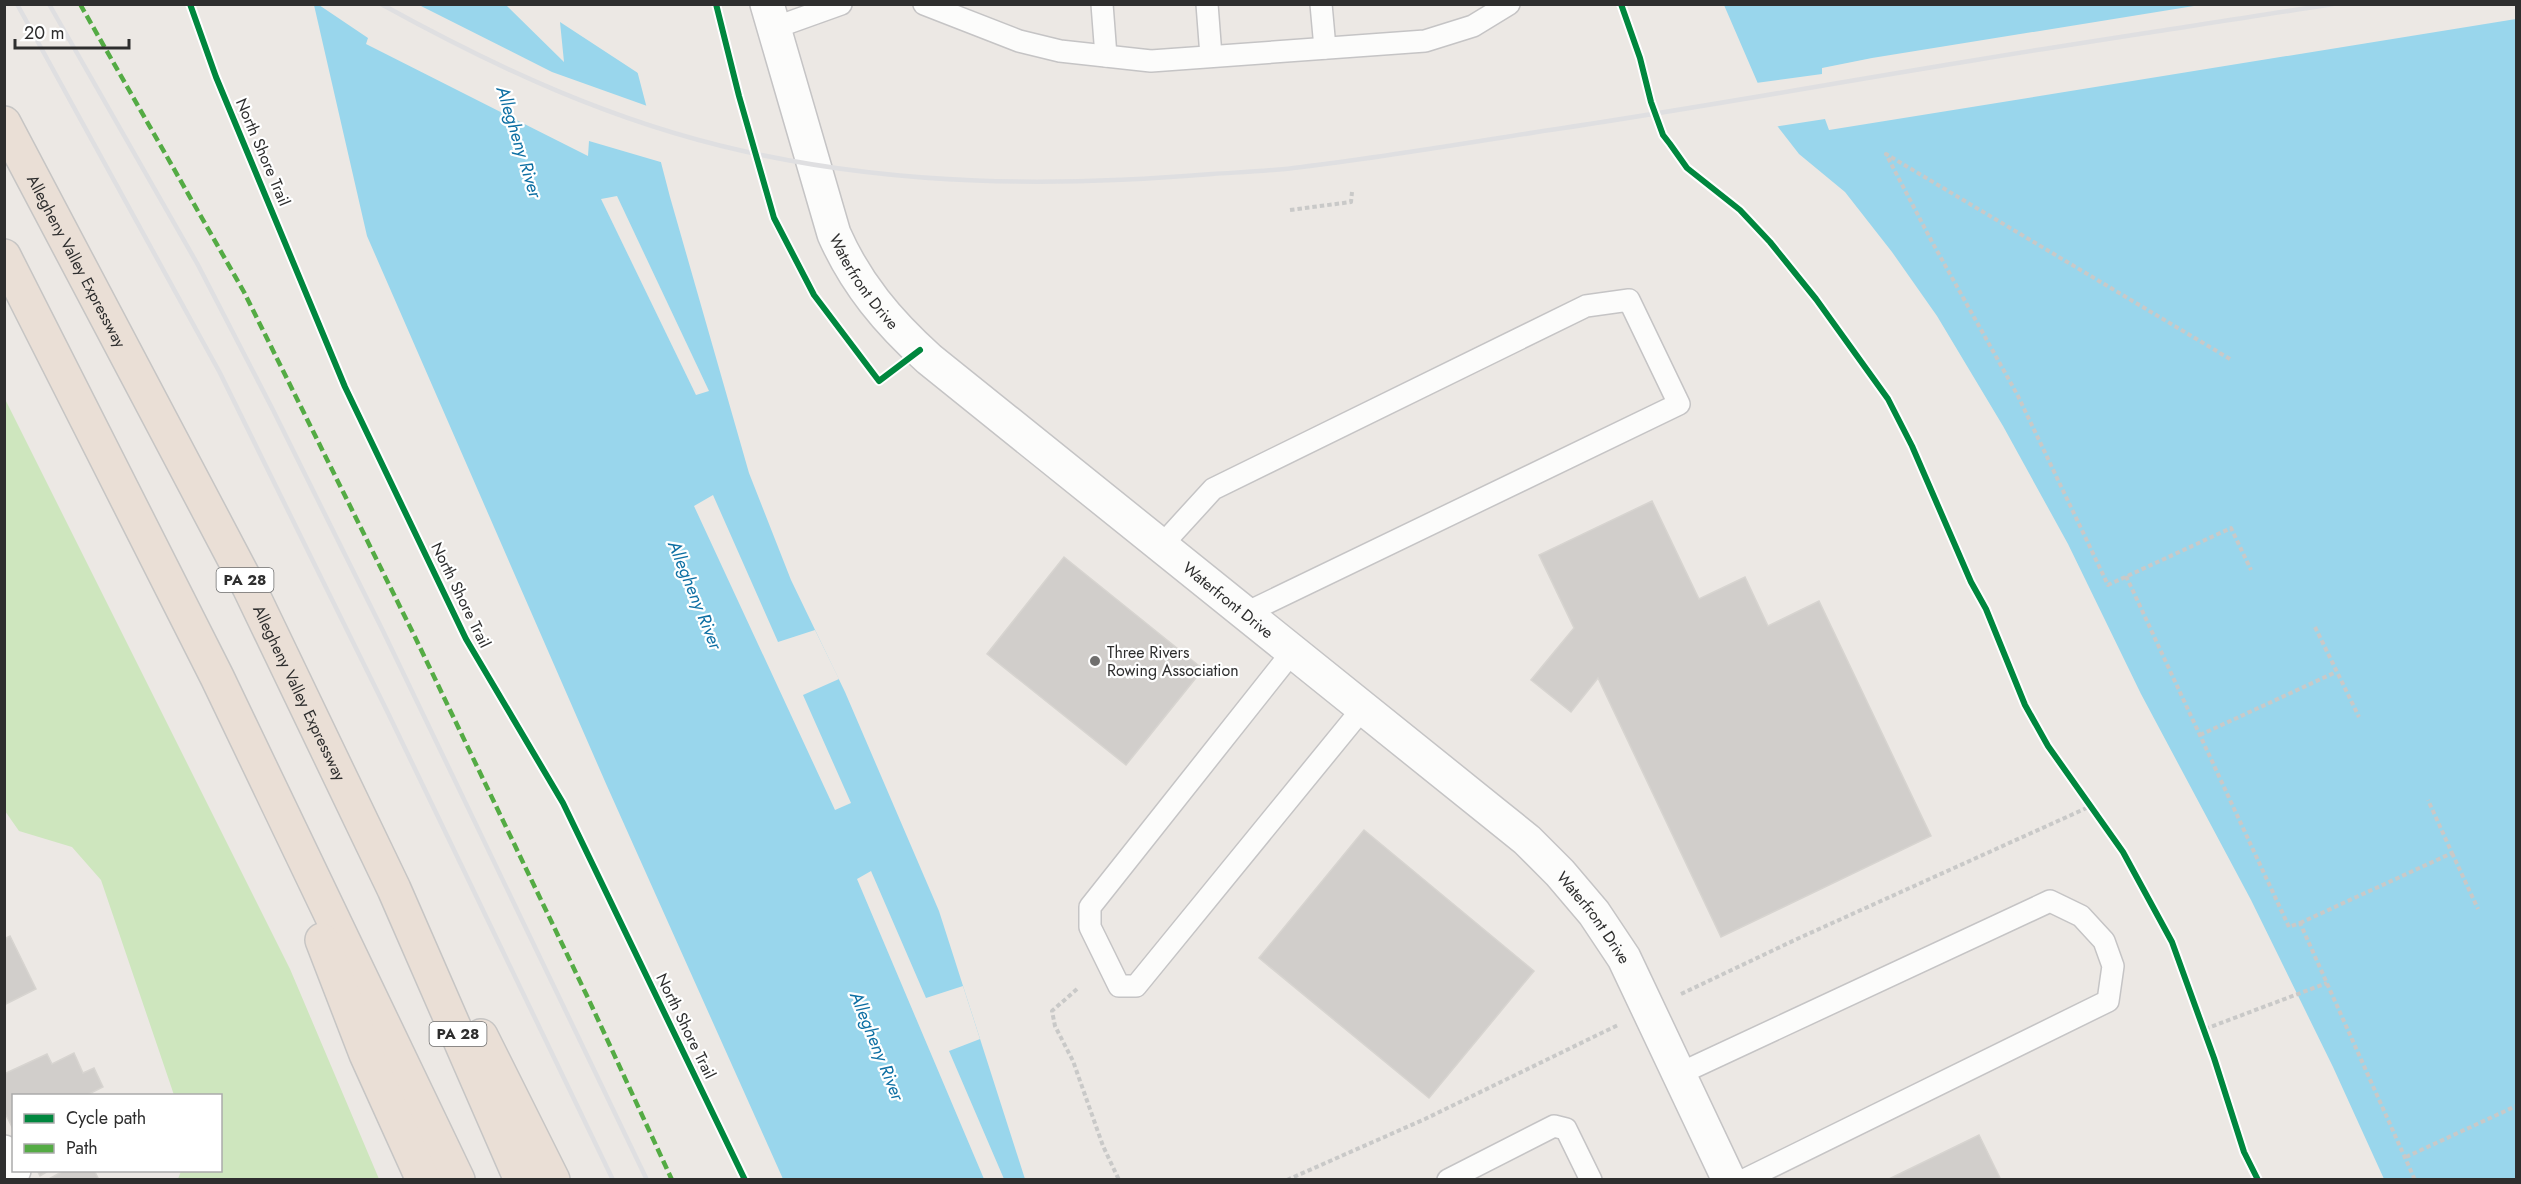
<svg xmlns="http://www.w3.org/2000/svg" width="2521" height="1184" font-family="Jost,sans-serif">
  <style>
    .green { fill: #cee6be }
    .water { fill: #99d6ec }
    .pier { fill: #ece8e4 }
    .building { fill: #d1cecb; stroke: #d7d4d0; stroke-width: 1.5 }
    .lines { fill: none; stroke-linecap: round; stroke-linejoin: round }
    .service-casing { stroke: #c5c4c5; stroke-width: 24 }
    .minor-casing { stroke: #c5c4c5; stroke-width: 36 }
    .motorway-casing { stroke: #c6c5c4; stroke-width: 36 }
    .path { stroke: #c9c9c8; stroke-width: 4; stroke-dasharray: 4.5 3; stroke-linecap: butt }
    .service { stroke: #fcfcfb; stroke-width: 21 }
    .minor { stroke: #fcfcfb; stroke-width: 33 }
    .motorway { stroke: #eadfd6; stroke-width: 33 }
    .rail { stroke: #dfdfe1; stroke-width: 4.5 }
    .quiet { stroke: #54ab44; stroke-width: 4.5; stroke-dasharray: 9 4.5; stroke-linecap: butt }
    .cycleway-casing { stroke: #fff; stroke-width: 10 }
    .cycleway { stroke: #00873e; stroke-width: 6 }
    .poi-dot { fill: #706f6e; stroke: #fff; stroke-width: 2 }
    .labels { text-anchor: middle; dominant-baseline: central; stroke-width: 4.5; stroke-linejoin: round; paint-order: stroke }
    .shield { fill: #fff; stroke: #6d6d6d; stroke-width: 1.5 }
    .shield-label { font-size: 15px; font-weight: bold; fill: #2e2e2e }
    .street-label { font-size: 16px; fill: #2e2e2e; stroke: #fff }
    .poi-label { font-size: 16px; fill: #2e2e2e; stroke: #fff; text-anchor: start }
    .water-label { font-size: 18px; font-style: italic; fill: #0d6fa3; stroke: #fff }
  </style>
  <rect width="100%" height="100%" fill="#ece8e4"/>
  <path class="green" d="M 4,397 L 290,969 L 379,1179 L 178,1179 L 181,1171 L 220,1170 L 220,1096 L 174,1095 L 101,880 L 72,847 L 19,831 L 5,811 Z"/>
  <g class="water">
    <path d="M 314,5 L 620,5 L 670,197 L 749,473 L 791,580 L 845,692 L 939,911 L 1025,1179 L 783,1179 L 607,786 L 367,236 Z"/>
    <path d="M 1724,5 L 2516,5 L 2516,1179 L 2384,1179 L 2333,1067 L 2251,900 L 2141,694 L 2068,544 L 2003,426 L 1937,316 L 1892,252 L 1845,192 L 1799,154 L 1775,123 Z"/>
  </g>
  <g class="pier">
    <path d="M 623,4 L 641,75 L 560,22 L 564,62 L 506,5 Z"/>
    <path d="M 319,5 L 419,5 L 552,72 L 650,107 L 664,163 L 589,141 L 588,156 L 366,44 L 368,38 Z"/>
    <path d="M 2200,5 L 2516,4 L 2516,19 L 1829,130 L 1825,119 L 1774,127 L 1756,83 L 1822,74 L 1822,68 L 1872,58 Z"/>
    <path d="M 617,196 L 709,391 L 696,395 L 601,199 Z"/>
    <path d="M 713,495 L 778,642 L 815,630 L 839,679 L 803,695 L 851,803 L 835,810 L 694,506 Z"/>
    <path d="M 871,871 L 926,998 L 963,986 L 980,1039 L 949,1051 L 1004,1179 L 984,1179 L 857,879 Z"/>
  </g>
  <g class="building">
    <path d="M 1652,501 L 1699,599 L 1745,577 L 1768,626 L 1819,601 L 1931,836 L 1721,937 L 1598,678 L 1571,712 L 1531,680 L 1574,628 L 1539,555 Z"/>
    <path d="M 1064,557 L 1203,669 L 1126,765 L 987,654 Z"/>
    <path d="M 1364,830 L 1534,971 L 1429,1098 L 1259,958 Z"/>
    <path d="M 10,936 L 36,989 L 4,1005 L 4,939 Z"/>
    <path d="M 74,1053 L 83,1073 L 94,1068 L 103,1087 L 85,1096 L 14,1096 L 14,1131 L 4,1111 L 4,1074 L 47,1054 L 52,1064 Z"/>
    <path d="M 1979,1135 L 2001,1180 L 1887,1180 Z"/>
    <path d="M 37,1170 L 50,1170 L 40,1176 Z"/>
    <path d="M 65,1170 L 94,1170 L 99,1180 L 47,1180 Z"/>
  </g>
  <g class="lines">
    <defs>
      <g id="service">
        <path d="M 924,4 L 1019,41 L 1060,51 L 1151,61 L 1425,41 L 1473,26 L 1509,4"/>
        <path d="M 1102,4 L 1106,56"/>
        <path d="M 1207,4 L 1211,56"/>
        <path d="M 1321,4 L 1325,48"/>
        <path d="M 774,28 L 841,4"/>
        <path d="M 1161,546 L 1213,489 L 1586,306 L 1629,300 L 1679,404 L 1246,613"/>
        <path d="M 1293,651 L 1090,907 L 1090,927 L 1119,986 L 1136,986 L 1363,708"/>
        <path d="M 1679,1074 L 2050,901 L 2081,916 L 2104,941 L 2113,966 L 2108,1001 L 1744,1180"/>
        <path d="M 1448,1180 L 1554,1126 L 1566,1129 L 1591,1180"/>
      </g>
      <g id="minor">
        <path id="s1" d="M 767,4 L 834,234 C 856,284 888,322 929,359 L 1491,811 L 1527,840 L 1560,873 L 1594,913 L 1624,958 L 1729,1180"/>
        <path d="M 4,1152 L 14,1170"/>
      </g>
      <g id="motorway">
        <path id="s2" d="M 4,123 L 249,587 L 394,889 L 521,1180"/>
        <path d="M 4,256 L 217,677 L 458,1180"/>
        <path d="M 322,940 L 366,1054 L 423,1180"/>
        <path d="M 481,1036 L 553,1180"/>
      </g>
    </defs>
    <use href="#service" class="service-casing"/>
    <use href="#minor" class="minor-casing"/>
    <use href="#motorway" class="motorway-casing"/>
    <g class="path">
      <path d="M 1290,210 L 1351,202 L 1352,192"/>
      <path d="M 2230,359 L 1886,154 L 1931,240 L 2018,396 L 2108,585 L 2231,528 L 2251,570"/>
      <path d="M 2126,576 L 2289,927 L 2300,923 L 2415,1180"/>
      <path d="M 2315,627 L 2359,717"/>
      <path d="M 2200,735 L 2336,672"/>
      <path d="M 2452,853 L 2478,909"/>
      <path d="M 2300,923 L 2452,853 L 2428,800"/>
      <path d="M 1077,989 L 1052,1011 L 1055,1026 L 1073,1061 L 1103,1146 L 1119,1180"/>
      <path d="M 1681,994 L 1797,939 L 2091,806"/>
      <path d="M 2205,1029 L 2327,983"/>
      <path d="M 2406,1157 L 2516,1106"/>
      <path d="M 1287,1180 L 1425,1119 L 1618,1025"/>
    </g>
    <use href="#service" class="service"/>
    <use href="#minor" class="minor"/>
    <use href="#motorway" class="motorway"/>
    <g class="rail">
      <path d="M 17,4 L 220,373 L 388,713 L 613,1180"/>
      <path d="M 49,4 L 198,265 L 273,410 L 383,631 L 647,1180"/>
      <path d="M 381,4 C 497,68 613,122 743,151 C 898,186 1053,187 1212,174 C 1242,172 1272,171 1302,167 C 1385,157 1467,143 1550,130 C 1692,109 1834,83 1976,60 C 2095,40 2214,23 2333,4"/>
    </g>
    <path class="quiet" d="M 80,4 L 244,292 L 415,637 L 588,998 L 672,1180"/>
    <defs>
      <g id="cycleway">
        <path d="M 190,4 L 216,77 L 345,387 L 466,639 L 563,803 L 745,1180"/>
        <path d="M 716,4 L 739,96 L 774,218 L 814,295 L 879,381 L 920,350"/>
        <path d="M 1621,4 L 1640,58 L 1651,102 L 1663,135 L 1670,144 L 1687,168 L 1740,210 L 1770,242 L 1816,299 L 1888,399 L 1912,446 L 1971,582 L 1986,609 L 2025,705 L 2048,746 L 2123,852 L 2172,942 L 2214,1058 L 2244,1152 L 2258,1180"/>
      </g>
    </defs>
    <use href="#cycleway" class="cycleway-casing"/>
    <use href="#cycleway" class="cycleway"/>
  </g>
  <circle class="poi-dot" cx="1095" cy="661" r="6"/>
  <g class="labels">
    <g class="shield">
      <rect x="216.5" y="568" width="57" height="24" rx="4.5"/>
      <rect x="429.5" y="1022" width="57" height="24" rx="4.5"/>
    </g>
    <g class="shield-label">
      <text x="245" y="580">PA 28</text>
      <text x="458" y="1034">PA 28</text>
    </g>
    <g class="street-label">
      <text transform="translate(263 152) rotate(67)">North Shore Trail</text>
      <text stroke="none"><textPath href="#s2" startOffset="156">Allegheny Valley Expressway</textPath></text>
      <text stroke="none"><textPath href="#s1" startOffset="296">Waterfront Drive</textPath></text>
      <text transform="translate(461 595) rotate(64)">North Shore Trail</text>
      <text stroke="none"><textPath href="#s1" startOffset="782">Waterfront Drive</textPath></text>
      <text stroke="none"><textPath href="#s2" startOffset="642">Allegheny Valley Expressway</textPath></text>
      <text stroke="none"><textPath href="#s1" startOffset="1268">Waterfront Drive</textPath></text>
      <text transform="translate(686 1026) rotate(64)">North Shore Trail</text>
    </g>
    <g class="poi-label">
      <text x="1107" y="652">Three Rivers<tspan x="1107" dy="18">Rowing Association</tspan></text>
    </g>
    <g class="water-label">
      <text transform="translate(519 142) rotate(73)">Allegheny River</text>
      <text transform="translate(695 595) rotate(68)">Allegheny River</text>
      <text transform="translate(877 1046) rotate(68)">Allegheny River</text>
    </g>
  </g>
  <rect width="2521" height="1184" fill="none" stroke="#2e2e2e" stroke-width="12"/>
  <rect x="12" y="1094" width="210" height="78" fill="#ffffff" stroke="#ababab" stroke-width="1.5"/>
  <rect x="24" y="1114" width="30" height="9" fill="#00873e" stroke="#ababab" stroke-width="1.5"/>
  <text x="66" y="1124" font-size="18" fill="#2e2e2e">Cycle path</text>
  <rect x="24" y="1144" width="30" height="9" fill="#54ab44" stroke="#ababab" stroke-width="1.5"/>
  <text x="66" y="1154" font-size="18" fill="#2e2e2e">Path</text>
  <path d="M15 39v9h114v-9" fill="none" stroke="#2e2e2e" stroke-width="3"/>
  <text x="24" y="39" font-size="18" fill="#2e2e2e" stroke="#ffffff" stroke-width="4.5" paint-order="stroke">20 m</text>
</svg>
